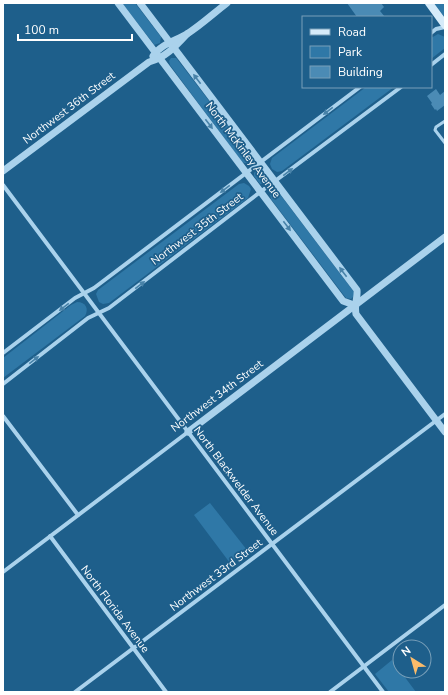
<svg xmlns="http://www.w3.org/2000/svg" width="448" height="695" font-family="'Nunito Sans',sans-serif">
  <style>
    .green { fill: #2f78a7 }
    .building { fill: #4b8bb5 }
    .lines { fill: none; stroke-linecap: round; stroke-linejoin: round }
    .service { stroke: #aad2ec; stroke-width: 3 }
    .minor { stroke: #aad2ec; stroke-width: 4 }
    .tertiary { stroke: #aad2ec; stroke-width: 7 }
    .secondary { stroke: #d6ebf9; stroke-width: 8 }
    .oneway { fill: #4882a8 }
    .labels { text-anchor: middle; dominant-baseline: central; stroke-width: 3.5; stroke-linejoin: round; paint-order: stroke }
    .street-label { font-size: 11px; fill: #fff; stroke: #1e5f8b }
  </style>
  <rect width="100%" height="100%" fill="#1e5f8b"/>
  <g class="green">
    <path d="M 122,3 L 135,3 L 161,37 L 160,43 L 154,45 L 153,43 Z"/>
    <path d="M 434,3 L 444,3 L 445,5 L 445,18 Z"/>
    <path d="M 438,34 L 445,37 L 445,48 L 431,59 L 431,38 Z"/>
    <path d="M 171,58 L 176,58 L 177,59 L 252,157 C 252,163 247,165 242,162 L 170,65 L 169,61 Z"/>
    <path d="M 366,87 L 394,87 L 282,171 L 277,172 L 272,169 L 270,164 L 272,158 Z"/>
    <path d="M 257,170 L 261,170 L 267,178 L 268,181 L 266,184 L 260,184 L 254,176 L 254,173 Z"/>
    <path d="M 244,183 L 249,186 L 251,189 L 248,198 L 109,303 L 103,304 L 99,302 L 96,294 L 98,290 L 239,184 Z"/>
    <path d="M 273,191 L 279,193 L 354,292 L 354,296 L 351,299 L 346,298 L 271,199 L 270,194 Z"/>
    <path d="M 77,302 C 86,302 89,309 85,316 L 3,378 L 3,358 L 71,305 Z"/>
    <path d="M 210,503 L 247,550 L 230,563 L 194,515 Z"/>
    <path d="M 392,660 L 416,692 L 389,692 L 375,674 Z"/>
  </g>
  <g class="building">
    <path d="M 347,3 L 381,3 L 384,7 L 380,11 L 385,17 L 357,17 Z"/>
    <path d="M 436,89 L 440,95 L 445,91 L 445,105 L 437,111 L 436,109 L 435,110 L 431,104 L 432,103 L 427,96 Z"/>
  </g>
  <g class="lines">
    <path class="service" d="M 445,121 L 436,127 L 435,130 L 445,143"/>
    <g class="minor">
      <path d="M 431,33 L 436,29 L 445,27"/>
      <path d="M 431,65 L 445,54"/>
      <path d="M 3,185 L 383,692"/>
      <path d="M 3,353 L 75,298 L 94,288 L 360,87"/>
      <path d="M 3,384 L 88,318 L 109,308 L 255,196 L 401,87"/>
      <path d="M 3,416 L 78,515"/>
      <path d="M 50,536 L 166,692"/>
      <path d="M 3,572 L 188,432"/>
      <path d="M 75,692 L 445,414"/>
      <path d="M 330,692 L 445,605"/>
    </g>
    <g class="tertiary">
      <path d="M 118,3 L 343,301 L 354,305"/>
      <path d="M 140,3 L 357,290 C 358,297 354,304 356,314 L 445,432"/>
      <path d="M 153,56 C 161,44 175,41 187,34 C 201,25 214,13 227,3"/>
      <path d="M 3,171 L 149,62 C 166,57 175,47 187,34"/>
      <path d="M 188,432 L 445,237"/>
    </g>
    <path class="secondary" d="M 429,3 L 445,25"/>
  </g>
  <defs><path id="oneway-solid" d="M-6-.8H1V-3.2L6.5 0L1 3.2V.8H-6Z"/></defs>
  <g class="oneway">
    <use href="#oneway-solid" transform="translate(197 79) rotate(-127)"/>
    <use href="#oneway-solid" transform="translate(328 111) rotate(143)"/>
    <use href="#oneway-solid" transform="translate(209 124) rotate(53)"/>
    <use href="#oneway-solid" transform="translate(288 172) rotate(-37)"/>
    <use href="#oneway-solid" transform="translate(225 189) rotate(143)"/>
    <use href="#oneway-solid" transform="translate(287 226) rotate(53)"/>
    <use href="#oneway-solid" transform="translate(343 272) rotate(-127)"/>
    <use href="#oneway-solid" transform="translate(140 285) rotate(-37)"/>
    <use href="#oneway-solid" transform="translate(64 307) rotate(143)"/>
    <use href="#oneway-solid" transform="translate(34 360) rotate(-38)"/>
  </g>
  <g class="labels">
    <g class="street-label">
      <text transform="translate(69 108) rotate(-37)">Northwest 36th Street</text>
      <text transform="translate(243 150) rotate(53)">North McKinley Avenue</text>
      <text transform="translate(197 229) rotate(-37)">Northwest 35th Street</text>
      <text transform="translate(217 396) rotate(-37)">Northwest 34th Street</text>
      <text transform="translate(236 481) rotate(53)">North Blackwelder Avenue</text>
      <text transform="translate(216 575) rotate(-37)">Northwest 33rd Street</text>
      <text transform="translate(115 609) rotate(53)">North Florida Avenue</text>
    </g>
  </g>
  <rect width="448" height="695" fill="none" stroke="#ffffff" stroke-width="8"/>
  <rect x="302" y="16" width="130" height="72" fill="#1e5f8b" stroke="#789fb9"/>
  <rect x="310" y="29" width="20" height="6" fill="#d6ebf9" stroke="#789fb9"/>
  <text x="338" y="36" font-size="12" fill="#ffffff">Road</text>
  <rect x="310" y="46" width="20" height="12" fill="#2f78a7" stroke="#789fb9"/>
  <text x="338" y="56" font-size="12" fill="#ffffff">Park</text>
  <rect x="310" y="66" width="20" height="12" fill="#4b8bb5" stroke="#789fb9"/>
  <text x="338" y="76" font-size="12" fill="#ffffff">Building</text>
  <g transform="translate(412 659) rotate(323)"><circle r="19" fill="#1e5f8b" stroke="#789fb9"/>
  <path d="M0-3L7 15L0 10L-7 15Z" fill="#fbbb6a"/>
  <text y="-6" font-size="11" font-weight="bold" text-anchor="middle" fill="#ffffff">N</text>
  </g>
  <path d="M18 34v6h114v-6" fill="none" stroke="#ffffff" stroke-width="2"/>
  <text x="24" y="34" font-size="12" fill="#ffffff" stroke="#1e5f8b" stroke-width="3" paint-order="stroke">100 m</text>
</svg>
